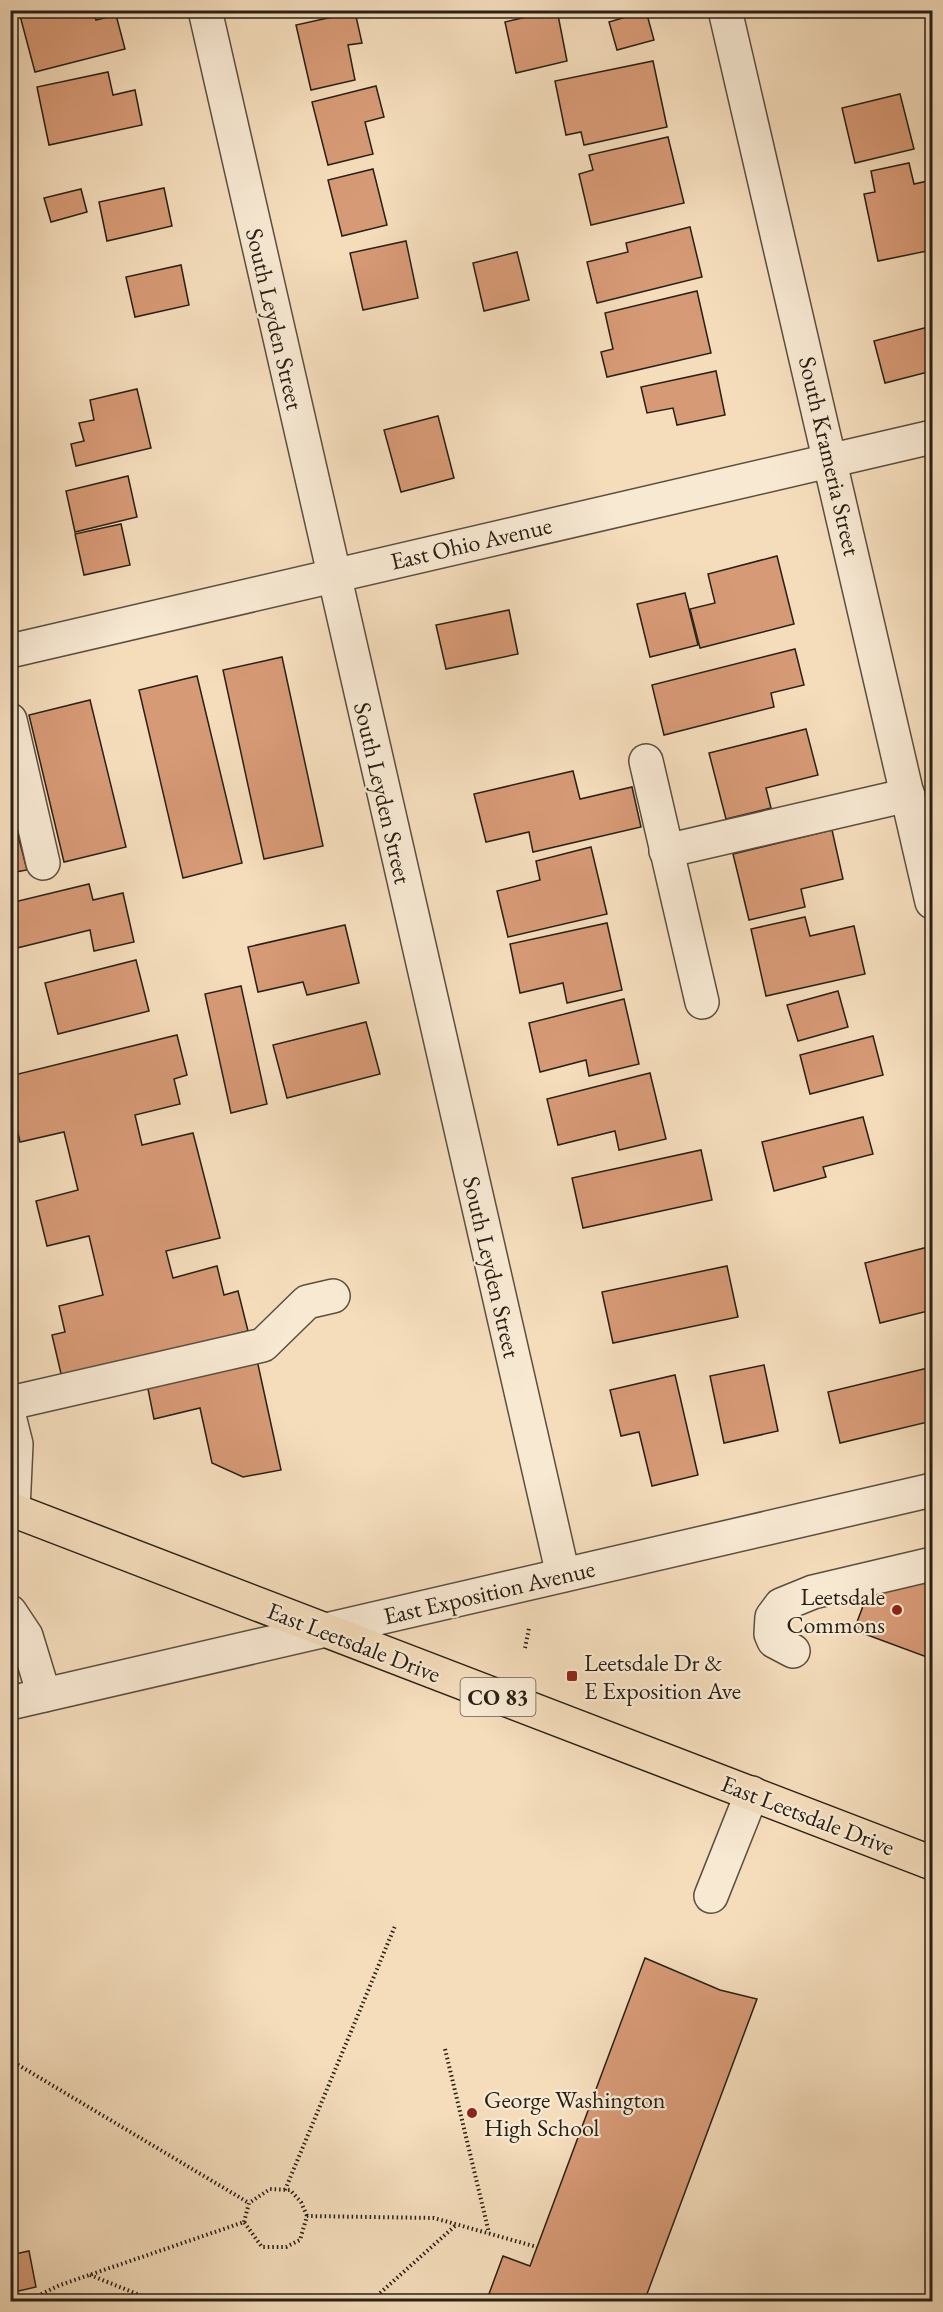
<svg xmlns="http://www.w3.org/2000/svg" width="943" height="2312" font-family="'EB Garamond',serif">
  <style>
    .building { fill: #d79a76; stroke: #282016; stroke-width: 1.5 }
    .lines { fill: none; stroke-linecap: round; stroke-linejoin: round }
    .minor-casing { stroke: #5b4f40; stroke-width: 36 }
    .major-casing { stroke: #282016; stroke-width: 36 }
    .path { stroke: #282016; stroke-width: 4; stroke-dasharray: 1.5 3; stroke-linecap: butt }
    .minor { stroke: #f8e9d3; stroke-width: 33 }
    .major { stroke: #f5ddbc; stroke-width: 33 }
    .poi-dot { fill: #8f2418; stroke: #f8e9d3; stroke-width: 2 }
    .labels { text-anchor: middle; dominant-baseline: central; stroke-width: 4.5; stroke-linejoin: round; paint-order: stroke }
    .shield { fill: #f8e9d3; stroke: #665c4f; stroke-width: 1.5 }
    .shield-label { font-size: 22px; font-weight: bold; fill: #282016 }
    .street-label { font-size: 24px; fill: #282016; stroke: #f8e9d3 }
    .poi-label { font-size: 24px; fill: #282016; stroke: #f8e9d3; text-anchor: start }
  </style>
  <rect width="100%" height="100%" fill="#f5ddbc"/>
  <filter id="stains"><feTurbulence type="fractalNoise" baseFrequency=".00333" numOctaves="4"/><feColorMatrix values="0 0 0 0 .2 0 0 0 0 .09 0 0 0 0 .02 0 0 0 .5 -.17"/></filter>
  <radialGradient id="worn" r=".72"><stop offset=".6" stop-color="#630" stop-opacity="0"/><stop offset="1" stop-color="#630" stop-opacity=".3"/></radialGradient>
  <g class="building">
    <path d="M 25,10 L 93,10 L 96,20 L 116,15 L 125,49 L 35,72 L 19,12 Z"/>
    <path d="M 557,10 L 567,61 L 516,73 L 505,22 Z"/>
    <path d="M 646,11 L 654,40 L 617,50 L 609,22 Z"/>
    <path d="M 355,12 L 362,43 L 348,45 L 355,80 L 311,90 L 296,25 Z"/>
    <path d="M 653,61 L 667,127 L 584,145 L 581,132 L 566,135 L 555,81 Z"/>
    <path d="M 108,72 L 113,95 L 135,90 L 142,125 L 49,145 L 37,87 Z"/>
    <path d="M 376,86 L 384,117 L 365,122 L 373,154 L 328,165 L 312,102 Z"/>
    <path d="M 900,94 L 914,149 L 855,163 L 842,108 Z"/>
    <path d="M 668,137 L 684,203 L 591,225 L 579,174 L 593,170 L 589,155 Z"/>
    <path d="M 909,163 L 914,184 L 932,180 L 932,250 L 878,261 L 864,194 L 875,192 L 871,171 Z"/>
    <path d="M 373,169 L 387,225 L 342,236 L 328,180 Z"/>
    <path d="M 164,188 L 172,226 L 107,241 L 99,202 Z"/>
    <path d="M 81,189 L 87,212 L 51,222 L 44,198 Z"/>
    <path d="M 690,227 L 702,277 L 597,303 L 587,262 L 628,252 L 626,243 Z"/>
    <path d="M 406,241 L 418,298 L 363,310 L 350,253 Z"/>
    <path d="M 517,252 L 529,300 L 484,311 L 473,263 Z"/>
    <path d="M 181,265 L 189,305 L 135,317 L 126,277 Z"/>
    <path d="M 697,291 L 711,353 L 607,377 L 601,352 L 613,349 L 605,313 Z"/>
    <path d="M 932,326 L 932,371 L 885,383 L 874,341 Z"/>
    <path d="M 716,371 L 725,415 L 677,425 L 673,408 L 647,413 L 641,387 Z"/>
    <path d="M 137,389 L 151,448 L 76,466 L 71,444 L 84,441 L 79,423 L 94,420 L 90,400 Z"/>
    <path d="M 438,416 L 454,478 L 401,492 L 384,430 Z"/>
    <path d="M 128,476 L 137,517 L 75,532 L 66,491 Z"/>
    <path d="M 121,524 L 130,565 L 84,575 L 75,534 Z"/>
    <path d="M 777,556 L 794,624 L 700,648 L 690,609 L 715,603 L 708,574 Z"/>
    <path d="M 685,593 L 698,645 L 650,657 L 637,604 Z"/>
    <path d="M 509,610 L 518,654 L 446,669 L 436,625 Z"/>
    <path d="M 795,649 L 804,685 L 771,693 L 774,707 L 664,735 L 652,685 Z"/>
    <path d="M 282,657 L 323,846 L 264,859 L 223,670 Z"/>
    <path d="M 197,676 L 242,863 L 183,878 L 139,690 Z"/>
    <path d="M 90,700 L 126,847 L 64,862 L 29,715 Z"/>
    <path d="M 806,729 L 818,775 L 766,788 L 771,808 L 726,819 L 709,753 Z"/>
    <path d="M 573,771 L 580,799 L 632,787 L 641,827 L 533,852 L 529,832 L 486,842 L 474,794 Z"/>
    <path d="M 10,804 L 27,870 L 10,873 Z"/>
    <path d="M 832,830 L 843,879 L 801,889 L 805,907 L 749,920 L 733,854 Z"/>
    <path d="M 591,847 L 607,914 L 508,937 L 497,891 L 540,880 L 536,861 Z"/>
    <path d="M 89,884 L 93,900 L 123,893 L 134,942 L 94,951 L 90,930 L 13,949 L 10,903 Z"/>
    <path d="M 805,917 L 810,936 L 854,926 L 865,974 L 766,996 L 751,929 Z"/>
    <path d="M 607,923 L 622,990 L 567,1003 L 563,983 L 520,993 L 510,944 Z"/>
    <path d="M 345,925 L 359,983 L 307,995 L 303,982 L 258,992 L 248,947 Z"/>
    <path d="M 136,960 L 149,1011 L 58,1034 L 45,983 Z"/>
    <path d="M 241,986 L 267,1104 L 231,1113 L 205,994 Z"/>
    <path d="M 838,991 L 848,1027 L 798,1041 L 787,1005 Z"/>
    <path d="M 624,999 L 639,1064 L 589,1076 L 586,1060 L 540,1072 L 529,1023 Z"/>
    <path d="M 366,1022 L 380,1074 L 287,1098 L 273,1045 Z"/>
    <path d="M 177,1035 L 187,1075 L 174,1079 L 180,1104 L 135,1115 L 142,1145 L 193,1133 L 220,1238 L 166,1251 L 173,1278 L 217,1266 L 224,1295 L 238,1291 L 248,1331 L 62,1378 L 52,1335 L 65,1332 L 59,1306 L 103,1295 L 89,1236 L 47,1246 L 36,1201 L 78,1190 L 64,1132 L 20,1142 L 14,1115 L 10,1116 L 10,1076 Z"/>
    <path d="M 873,1036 L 883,1075 L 810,1094 L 800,1055 Z"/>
    <path d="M 650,1073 L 666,1139 L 619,1150 L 615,1131 L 558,1145 L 547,1099 Z"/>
    <path d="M 863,1117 L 873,1154 L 823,1167 L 826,1177 L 774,1191 L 762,1142 Z"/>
    <path d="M 701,1150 L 712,1200 L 583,1228 L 572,1178 Z"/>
    <path d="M 928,1247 L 932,1263 L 932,1310 L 880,1323 L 865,1263 Z"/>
    <path d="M 727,1266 L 738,1317 L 613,1343 L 602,1292 Z"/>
    <path d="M 257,1360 L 281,1470 L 243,1477 L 212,1463 L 200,1408 L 154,1419 L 147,1384 Z"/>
    <path d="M 764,1365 L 778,1431 L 724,1443 L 710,1376 Z"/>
    <path d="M 932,1367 L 932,1421 L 840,1443 L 828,1392 Z"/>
    <path d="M 675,1375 L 698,1475 L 652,1486 L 639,1432 L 621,1436 L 610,1390 Z"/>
    <path d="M 932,1576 L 932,1659 L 854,1630 L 869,1590 Z"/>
    <path d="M 645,1958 L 720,1990 L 757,1999 L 644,2302 L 486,2302 L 503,2256 L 530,2266 Z"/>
    <path d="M 29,2251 L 36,2287 L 10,2293 L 10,2255 Z"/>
  </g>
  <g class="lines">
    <defs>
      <g id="minor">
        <path d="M 205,10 L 563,1575"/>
        <path d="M 725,10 L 932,902"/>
        <path d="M 10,651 L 932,437"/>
        <path d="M 10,720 L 43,863"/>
        <path d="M 646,761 L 702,1002"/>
        <path d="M 666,851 L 908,795"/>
        <path d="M 10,1403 L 263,1345 L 307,1302 L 333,1296"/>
        <path d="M 10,1420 L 16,1444 L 13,1510"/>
        <path d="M 10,1612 L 26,1636 L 44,1695"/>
        <path d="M 793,1651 L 774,1641 L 771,1634 L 772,1617 L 781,1605 L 813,1592 L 932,1564"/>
        <path d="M 10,1703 L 932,1490"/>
        <path d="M 711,1896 L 752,1793"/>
      </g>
      <path id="major" d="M 10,1509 L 932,1863"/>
    </defs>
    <use href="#minor" class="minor-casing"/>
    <use href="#major" class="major-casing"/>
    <g class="path">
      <path d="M 525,1648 L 529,1628"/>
      <path d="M 445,2049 L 489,2233"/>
      <path d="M 10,2060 L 249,2203"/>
      <path d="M 285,2190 L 395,1926"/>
      <path d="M 244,2222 L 249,2203 L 270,2189 L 290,2190 L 301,2202 L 307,2216"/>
      <path d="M 90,2275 L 157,2302"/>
      <path d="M 25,2302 L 60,2285 L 244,2222 L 262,2247 L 286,2247 L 300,2240 L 307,2216 L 434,2218 L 537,2247"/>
      <path d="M 370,2302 L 456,2225"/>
    </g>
    <use href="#minor" class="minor"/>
    <use href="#major" class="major"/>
  </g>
  <g class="poi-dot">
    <circle cx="897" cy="1610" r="6"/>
    <rect x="566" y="1670" width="12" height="12" rx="3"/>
    <circle cx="472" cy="2113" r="6"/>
  </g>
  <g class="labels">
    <rect class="shield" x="460.5" y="1678" width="75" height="38" rx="4.5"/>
    <g class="shield-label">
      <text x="498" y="1697">CO 83</text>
    </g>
    <g class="street-label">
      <text transform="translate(275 319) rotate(77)">South Leyden Street</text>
      <text transform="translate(830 456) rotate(77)">South Krameria Street</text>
      <text transform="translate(471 543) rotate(-13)">East Ohio Avenue</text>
      <text transform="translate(383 793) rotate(77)">South Leyden Street</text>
      <text transform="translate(492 1267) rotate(77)">South Leyden Street</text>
      <text transform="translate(489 1592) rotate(-13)">East Exposition Avenue</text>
      <text transform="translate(354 1642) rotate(21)">East Leetsdale Drive</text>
      <text transform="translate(808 1815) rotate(21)">East Leetsdale Drive</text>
    </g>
    <g class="poi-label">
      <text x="885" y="1596" text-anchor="end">Leetsdale<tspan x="885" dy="28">Commons</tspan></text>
      <text x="584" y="1662">Leetsdale Dr &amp;<tspan x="584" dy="28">E Exposition Ave</tspan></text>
      <text x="484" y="2099">George Washington<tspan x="484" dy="28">High School</tspan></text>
    </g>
  </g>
  <rect width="943" height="2312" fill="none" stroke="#f5ddbc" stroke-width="36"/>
  <rect x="12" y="12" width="919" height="2288" fill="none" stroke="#282016" stroke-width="3"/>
  <rect x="18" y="18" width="907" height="2276" fill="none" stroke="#282016" stroke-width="1.5"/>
  <rect width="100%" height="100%" filter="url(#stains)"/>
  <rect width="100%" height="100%" fill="url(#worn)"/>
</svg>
